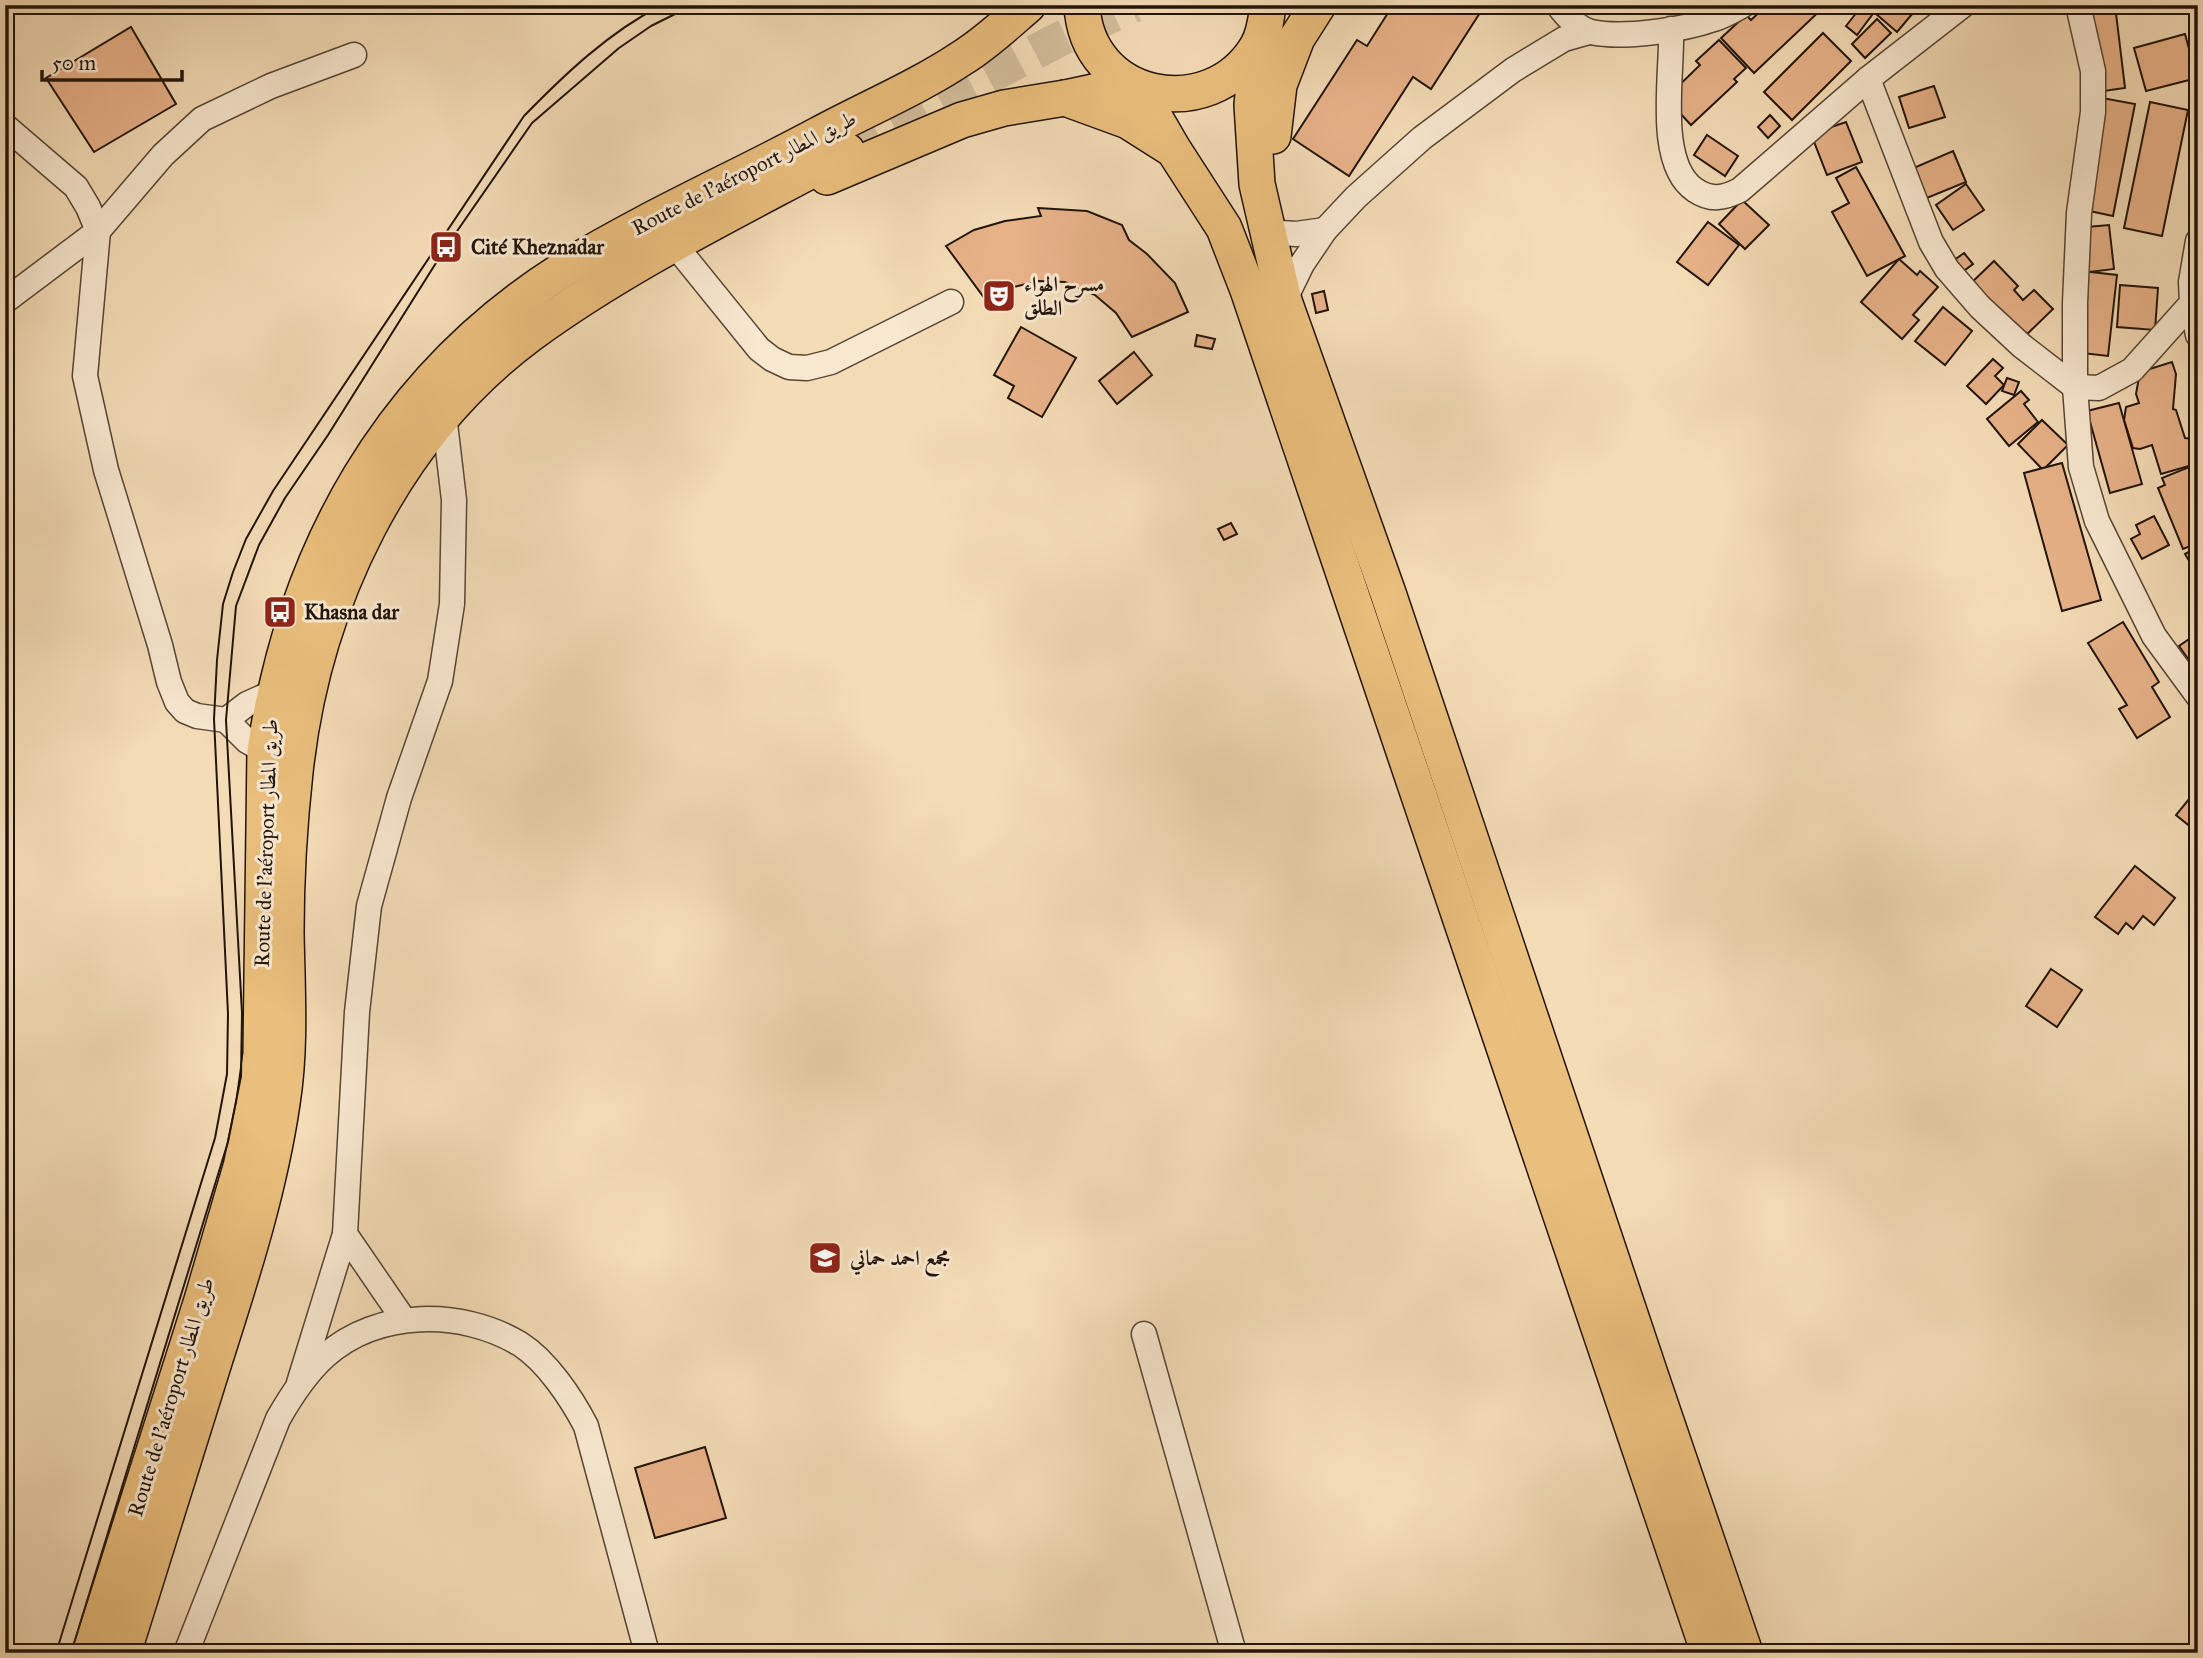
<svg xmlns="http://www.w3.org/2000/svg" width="2203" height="1658" font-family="'IM FELL Great Primer',Amiri,serif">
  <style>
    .building { fill: #e8b289; stroke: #21140a; stroke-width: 2 }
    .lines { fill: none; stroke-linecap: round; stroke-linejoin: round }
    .highway-tunnel { stroke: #d4be9d; stroke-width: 35; stroke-dasharray: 35 18; stroke-linecap: butt }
    .minor-casing { stroke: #564635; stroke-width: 27 }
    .highway-casing { stroke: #21140a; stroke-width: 38 }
    .minor { stroke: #f8e8d0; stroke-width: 24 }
    .highway { stroke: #eabe7c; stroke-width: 35 }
    .tram { stroke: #21140a; stroke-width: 2 }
    .labels { text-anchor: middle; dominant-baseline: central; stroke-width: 6; stroke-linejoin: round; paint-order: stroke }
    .street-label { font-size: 21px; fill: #21140a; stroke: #f8e8d0 }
    .poi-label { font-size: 21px; font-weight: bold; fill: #21140a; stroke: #f8e8d0; text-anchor: start }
  </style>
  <rect width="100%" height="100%" fill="#f4dcb7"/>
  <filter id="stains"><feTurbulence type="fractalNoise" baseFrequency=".00286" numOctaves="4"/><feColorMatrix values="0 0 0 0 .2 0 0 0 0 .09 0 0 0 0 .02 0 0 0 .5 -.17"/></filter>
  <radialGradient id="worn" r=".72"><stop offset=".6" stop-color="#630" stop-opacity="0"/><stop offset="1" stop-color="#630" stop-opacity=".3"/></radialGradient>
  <g class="building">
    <path d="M 1393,5 L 1485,5 L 1431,89 L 1413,77 L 1349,176 L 1293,139 L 1357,40 L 1367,46 Z"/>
    <path d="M 1767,5 L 1826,5 L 1754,73 L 1721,38 L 1746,15 L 1751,20 Z"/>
    <path d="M 1869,5 L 1916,5 L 1918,7 L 1897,32 L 1868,7 Z"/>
    <path d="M 2077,5 L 2115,5 L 2125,88 L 2089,93 Z"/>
    <path d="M 1861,7 L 1872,15 L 1857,35 L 1846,26 Z"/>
    <path d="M 1877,19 L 1891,33 L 1865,58 L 1852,44 Z"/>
    <path d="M 131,27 L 176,104 L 94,152 L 46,78 Z"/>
    <path d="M 1823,33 L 1851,61 L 1792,120 L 1764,92 Z"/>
    <path d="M 2185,34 L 2197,78 L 2146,91 L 2134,48 Z"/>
    <path d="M 1719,40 L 1746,68 L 1734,79 L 1737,82 L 1691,125 L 1666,98 L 1700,65 L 1696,61 Z"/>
    <path d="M 1934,86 L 1945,117 L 1909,128 L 1899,97 Z"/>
    <path d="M 2102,98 L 2135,104 L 2113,216 L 2080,209 Z"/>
    <path d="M 2150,102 L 2188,110 L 2162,236 L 2124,228 Z"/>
    <path d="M 1770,115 L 1780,126 L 1768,138 L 1758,127 Z"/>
    <path d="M 1846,122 L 1862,162 L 1827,175 L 1811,134 Z"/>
    <path d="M 1707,135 L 1738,156 L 1725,176 L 1694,155 Z"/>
    <path d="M 1953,151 L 1966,182 L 1922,200 L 1909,170 Z"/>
    <path d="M 1856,167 L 1905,256 L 1867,276 L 1832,212 L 1849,203 L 1836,178 Z"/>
    <path d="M 1966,184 L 1984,210 L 1953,230 L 1936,205 Z"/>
    <path d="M 1742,200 L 1769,225 L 1745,249 L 1719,224 Z"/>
    <path d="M 1038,208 L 1087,211 L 1122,225 L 1129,240 L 1147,254 L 1175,283 L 1188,312 L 1132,337 L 1116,313 L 1095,295 L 1065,282 L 1038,281 L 1006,289 L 985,299 L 946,246 L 974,230 L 1005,221 L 1041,216 Z"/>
    <path d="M 1708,222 L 1739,245 L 1708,285 L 1677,262 Z"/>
    <path d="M 2109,225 L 2114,269 L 2081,273 L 2087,227 Z"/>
    <path d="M 1964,253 L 1973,264 L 1961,273 L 1953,261 Z"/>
    <path d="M 1899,259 L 1917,275 L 1920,271 L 1938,287 L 1913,315 L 1919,320 L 1902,339 L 1861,302 Z"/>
    <path d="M 1994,261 L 2018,286 L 2014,290 L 2023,300 L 2034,290 L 2053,309 L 2019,342 L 1965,289 Z"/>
    <path d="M 2082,271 L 2117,275 L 2108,356 L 2074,352 Z"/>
    <path d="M 2120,285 L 2158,288 L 2155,330 L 2117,327 Z"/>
    <path d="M 1324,291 L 1328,310 L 1316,313 L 1312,294 Z"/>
    <path d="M 1943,307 L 1972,331 L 1945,365 L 1915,341 Z"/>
    <path d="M 1021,327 L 1076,358 L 1042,417 L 1008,398 L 1014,386 L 994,375 Z"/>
    <path d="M 1197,335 L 1215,339 L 1212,349 L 1195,346 Z"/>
    <path d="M 1134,352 L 1152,375 L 1117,404 L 1099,381 Z"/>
    <path d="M 1993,359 L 2003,368 L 1995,376 L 2004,385 L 1986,404 L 1967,386 Z"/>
    <path d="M 2172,362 L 2176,374 L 2173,409 L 2176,410 L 2185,438 L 2193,439 L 2198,454 L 2198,466 L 2192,465 L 2161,474 L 2152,445 L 2140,449 L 2133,448 L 2124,420 L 2126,407 L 2139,403 L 2136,394 L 2140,372 Z"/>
    <path d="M 2007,378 L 2019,382 L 2014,395 L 2002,391 Z"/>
    <path d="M 2021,391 L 2029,400 L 2024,404 L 2038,422 L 2009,446 L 1987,419 Z"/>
    <path d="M 2119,403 L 2142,484 L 2110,493 L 2087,411 Z"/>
    <path d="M 2042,420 L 2068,445 L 2043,470 L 2018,444 Z"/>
    <path d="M 2062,463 L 2101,600 L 2062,611 L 2024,473 Z"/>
    <path d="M 2194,465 L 2198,475 L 2198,543 L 2183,549 L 2158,488 L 2165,485 L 2162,478 Z"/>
    <path d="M 2154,516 L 2169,545 L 2142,559 L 2131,539 L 2140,534 L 2136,525 Z"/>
    <path d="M 1231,523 L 1237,534 L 1224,540 L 1218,529 Z"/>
    <path d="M 2198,547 L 2198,576 L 2185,554 Z"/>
    <path d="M 2123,622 L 2159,682 L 2152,687 L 2170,717 L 2137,738 L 2119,709 L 2127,705 L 2088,643 Z"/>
    <path d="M 2198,633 L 2198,673 L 2179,646 Z"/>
    <path d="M 2198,788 L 2198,833 L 2176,815 Z"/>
    <path d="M 2135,866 L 2175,898 L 2154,925 L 2143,916 L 2133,929 L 2126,923 L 2118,934 L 2095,917 Z"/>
    <path d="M 2051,969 L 2082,990 L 2057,1027 L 2026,1006 Z"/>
    <path d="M 705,1447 L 726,1518 L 655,1538 L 635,1468 Z"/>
  </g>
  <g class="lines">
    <path class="highway-tunnel" d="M 847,151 L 1058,40 L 1134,5"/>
    <defs>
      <g id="minor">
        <path d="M 1558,5 C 1566,16 1577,28 1591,32 C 1624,39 1682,30 1714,19 C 1724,16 1734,10 1743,5"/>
        <path d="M 2078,5 L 2093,71 L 2093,112 L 2079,213 L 2075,303 L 2075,387 L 2081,467 L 2097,521 L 2154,636 L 2198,696"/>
        <path d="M 1671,29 C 1673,72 1655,163 1695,190 C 1711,201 1724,198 1740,190 L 1868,79 L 1963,5"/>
        <path d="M 1868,79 L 1931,242 L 1947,269 L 1980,307 L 2022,346 L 2075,387 L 2099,388 L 2132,370 L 2192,303 L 2191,282 L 2198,241"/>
        <path d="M 5,126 L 76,187 L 88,207 L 98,231 L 85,376 L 106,470 L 160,645 L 169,682 L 177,702 L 185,711 L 197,716 L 226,720 L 247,704 L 276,691"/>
        <path d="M 1267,232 L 1296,234 L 1325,230"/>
        <path d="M 674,244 L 759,349 L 772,359 L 789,367 L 807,368 L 831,362 L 951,302"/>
        <path d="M 5,301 L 98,231 L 163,155 L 202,119 L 271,86 L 354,55"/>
        <path d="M 1284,301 L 1302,264 L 1325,230 L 1356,197 L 1422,138 L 1513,70 L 1564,39 L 1589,32"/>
        <path d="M 2192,303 L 2198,335"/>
        <path d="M 226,720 L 247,741 L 265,751"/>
        <path d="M 345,1234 L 404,1320"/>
        <path d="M 1144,1334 L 1234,1653"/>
        <path d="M 299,1383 L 345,1234 L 357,1012 L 369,906 L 399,798 L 440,681 L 452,604 L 454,500 L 444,415"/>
        <path d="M 186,1653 L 278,1419 C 291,1396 305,1374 325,1356 C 378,1309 462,1309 520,1344 C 547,1361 572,1399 586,1426 L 647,1653"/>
      </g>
      <g id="highway">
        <path d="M 1082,5 C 1086,100 1209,126 1257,47 C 1265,34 1266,19 1268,5"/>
        <path d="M 1258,46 L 1252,105 L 1257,184 L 1284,301 L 1388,593 L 1653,1383 L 1745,1653"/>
        <path d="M 1137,87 L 1173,149 L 1224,228 L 1248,290 L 1709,1653"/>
        <path d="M 1065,98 L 1128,121 L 1169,147"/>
        <path d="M 1273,136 L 1279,85 L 1297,38 L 1318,5"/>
        <path d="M 827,177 L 962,120 L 1004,108 L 1065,98 L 1130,84"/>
        <path d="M 90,1653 L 202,1300 L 241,1167 L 254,1105 L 261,1054 L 265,751 C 294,551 391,378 564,269 C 645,219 734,180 818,135 C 866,109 917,88 962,58 C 986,43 1006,24 1028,5"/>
        <path d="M 123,1653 C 153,1556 184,1459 214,1362 C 241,1277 269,1192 282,1103 C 291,1047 287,989 286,933 C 286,880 289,826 295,772 C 313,605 392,437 529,335 C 627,263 740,209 847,151"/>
      </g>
    </defs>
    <use href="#minor" class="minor-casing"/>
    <use href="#highway" class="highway-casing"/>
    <use href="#minor" class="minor"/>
    <use href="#highway" class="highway"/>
    <g class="tram">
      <path d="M 56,1653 L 215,1138 L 227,1074 L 228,1014 L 214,719 L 217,660 L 223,604 L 233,572 L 246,539 L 273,491 L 524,116 C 565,74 609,32 662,5"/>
      <path d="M 71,1653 L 228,1142 L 241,1076 L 242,1013 L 226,720 L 236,606 L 259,545 L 285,498 L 328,435 L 446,247 L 532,123 L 619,48 L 651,26 L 693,5"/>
    </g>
  </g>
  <defs>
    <symbol id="bus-square" viewBox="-11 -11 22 22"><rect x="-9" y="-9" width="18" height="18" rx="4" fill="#8f2418" stroke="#f8e8d0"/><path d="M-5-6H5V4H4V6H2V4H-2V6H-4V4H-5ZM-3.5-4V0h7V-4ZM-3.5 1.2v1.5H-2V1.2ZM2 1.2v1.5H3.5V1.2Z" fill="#fff"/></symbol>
    <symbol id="theatre-square" viewBox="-11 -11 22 22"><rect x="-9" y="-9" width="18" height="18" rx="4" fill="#8f2418" stroke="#f8e8d0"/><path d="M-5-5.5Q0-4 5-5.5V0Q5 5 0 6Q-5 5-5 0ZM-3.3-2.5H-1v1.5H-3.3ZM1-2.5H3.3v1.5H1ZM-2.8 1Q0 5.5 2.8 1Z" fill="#fff"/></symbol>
    <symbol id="university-square" viewBox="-11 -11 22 22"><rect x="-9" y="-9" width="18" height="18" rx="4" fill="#8f2418" stroke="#f8e8d0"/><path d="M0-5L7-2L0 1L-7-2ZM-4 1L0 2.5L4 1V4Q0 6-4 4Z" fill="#fff"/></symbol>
  </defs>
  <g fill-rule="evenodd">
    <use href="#bus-square" x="427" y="228" width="38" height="38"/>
    <use href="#theatre-square" x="980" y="277" width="38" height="38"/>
    <use href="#bus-square" x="261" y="593" width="38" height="38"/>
    <use href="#university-square" x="806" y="1239" width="38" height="38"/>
  </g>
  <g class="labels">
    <g class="street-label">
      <text transform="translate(744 173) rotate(-27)">Route de l'aéroport طريق المطار</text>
      <text transform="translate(266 843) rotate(-88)">Route de l'aéroport طريق المطار</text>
      <text transform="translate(171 1397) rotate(-73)">Route de l'aéroport طريق المطار</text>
    </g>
    <g class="poi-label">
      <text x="471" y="247">Cité Kheznadar</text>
      <text x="1024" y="284">مسرح الهواء<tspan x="1024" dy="24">الطلق</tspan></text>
      <text x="304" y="612">Khasna dar</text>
      <text x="850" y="1258">مجمع احمد حماني</text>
    </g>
  </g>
  <rect width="2203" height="1658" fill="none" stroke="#f4dcb7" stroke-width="28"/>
  <rect x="7" y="7" width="2189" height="1644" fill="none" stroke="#21140a" stroke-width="3.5"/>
  <rect x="14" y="14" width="2175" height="1630" fill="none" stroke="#21140a" stroke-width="2"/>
  <path d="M42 70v10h140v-10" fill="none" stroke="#21140a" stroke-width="3.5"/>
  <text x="52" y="70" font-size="21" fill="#21140a" stroke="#f8e8d0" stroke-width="5" paint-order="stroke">50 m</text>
  <rect width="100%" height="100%" filter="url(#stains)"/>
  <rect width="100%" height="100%" fill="url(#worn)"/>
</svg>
